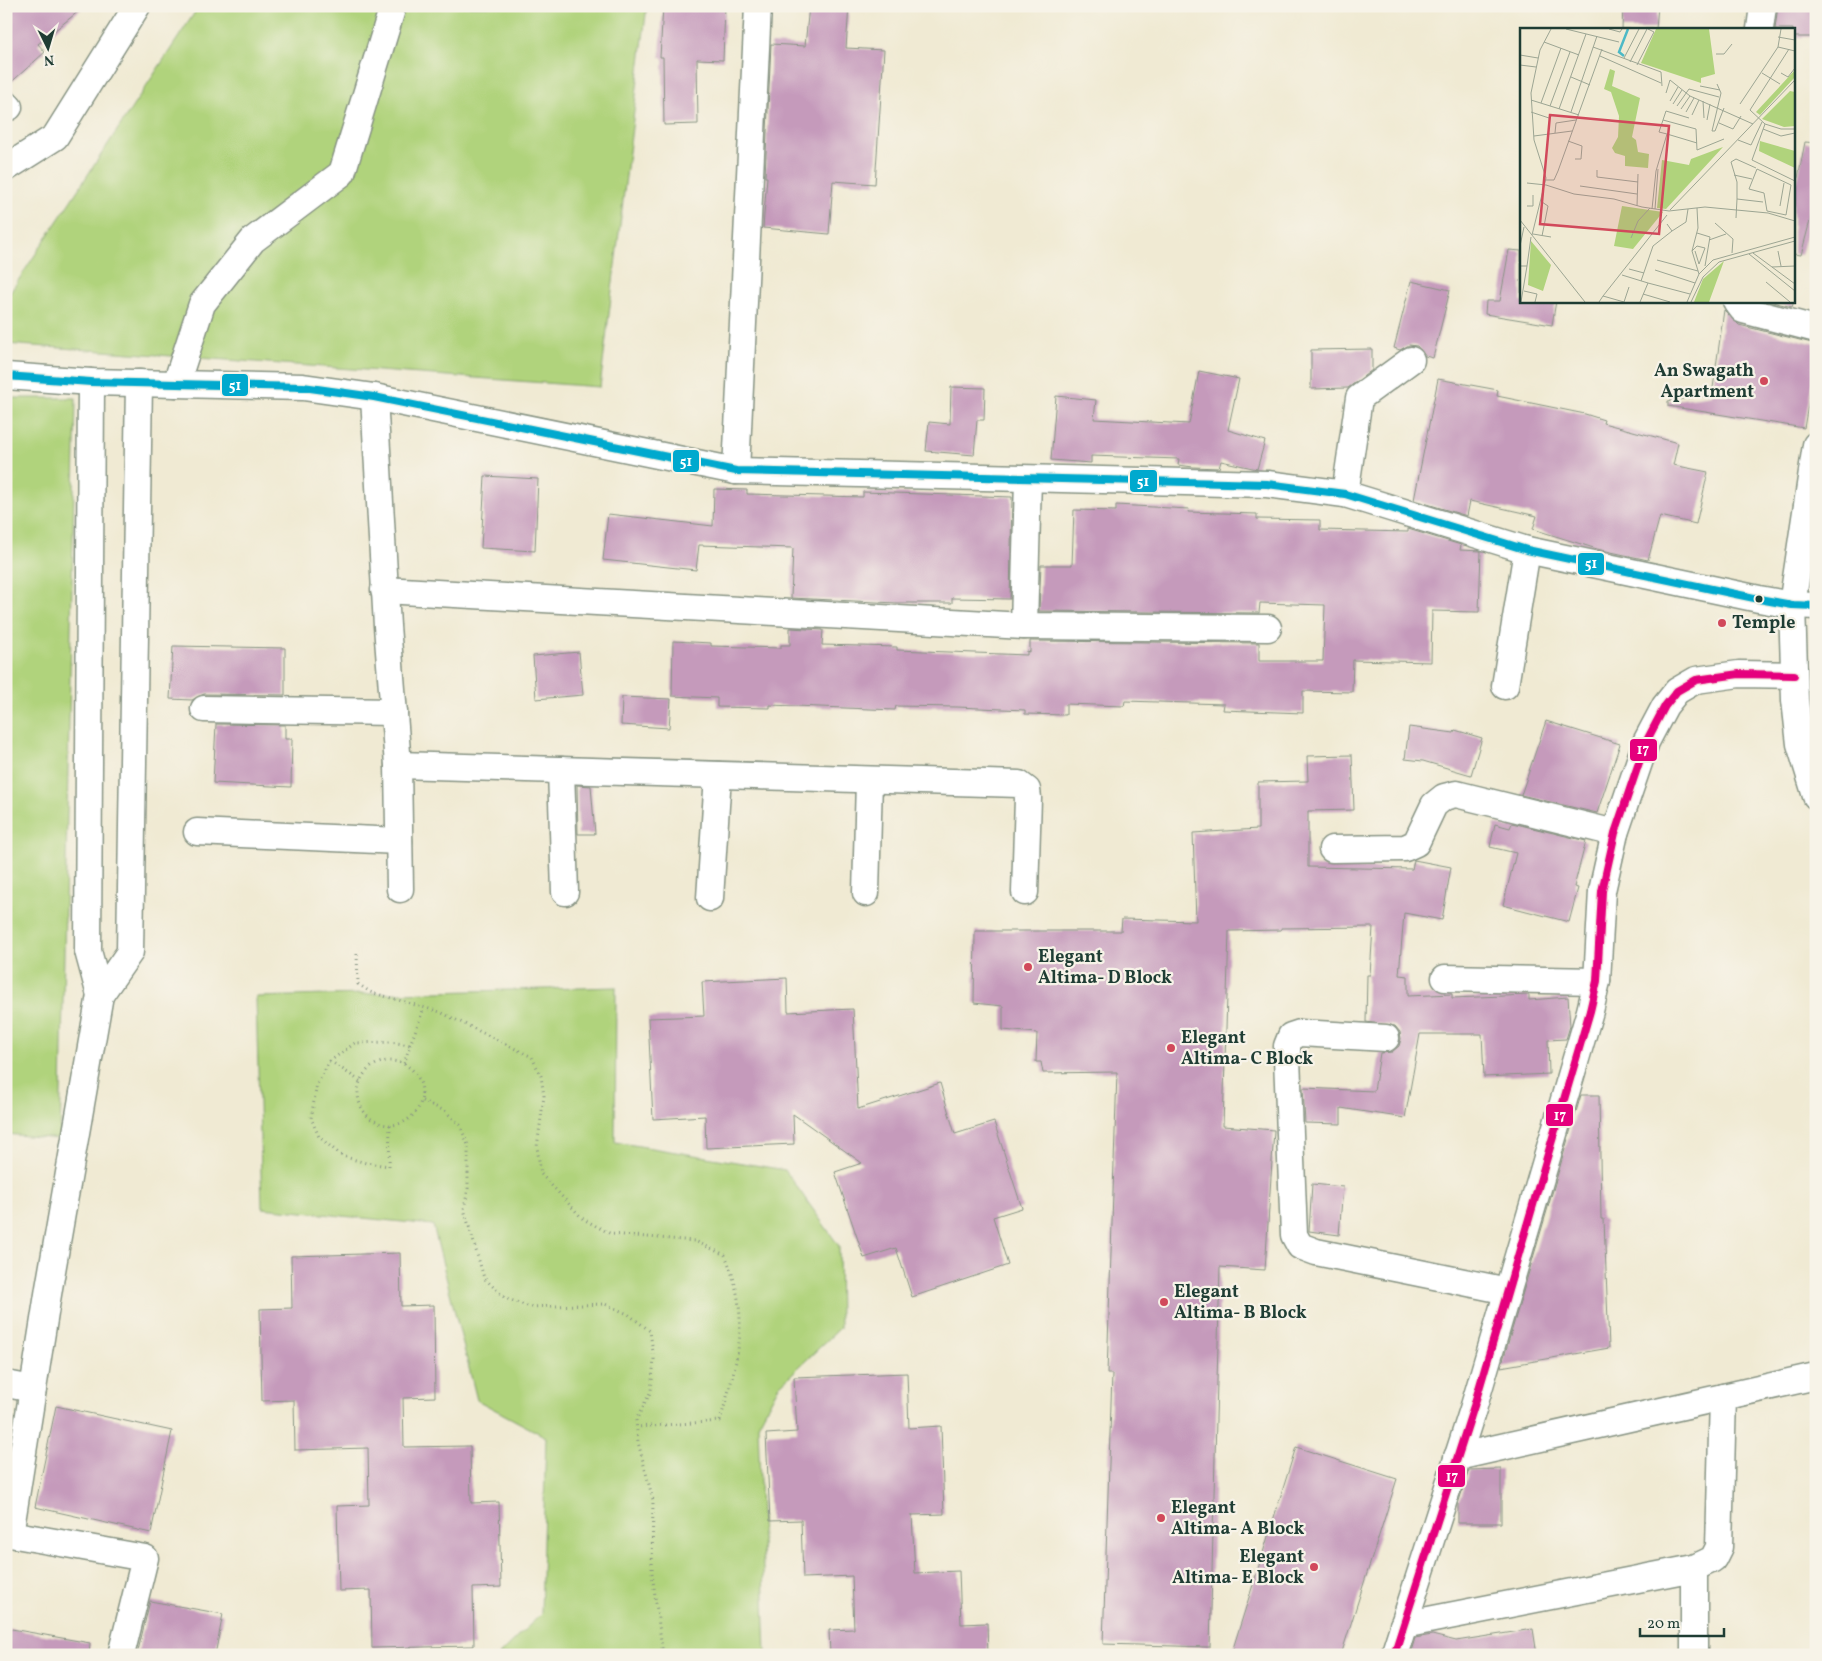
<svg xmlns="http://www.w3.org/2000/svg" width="1822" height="1661" font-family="Vollkorn,serif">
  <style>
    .green { fill: #b0d37c; stroke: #688858 }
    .building { fill: #c59abb }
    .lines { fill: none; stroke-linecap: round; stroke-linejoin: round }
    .minor-casing { stroke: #889484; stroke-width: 29 }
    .path { stroke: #889484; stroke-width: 3; stroke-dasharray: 1 4; stroke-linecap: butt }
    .minor { stroke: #fff; stroke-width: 26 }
    .bus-1-casing { stroke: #f7f3e8; stroke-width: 11 }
    .bus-2-casing { stroke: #f7f3e8; stroke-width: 11 }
    .bus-1 { stroke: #00a9ce; stroke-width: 8 }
    .bus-2 { stroke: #e5007d; stroke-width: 8 }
    .poi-dot { fill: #d1495b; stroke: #f7f3e8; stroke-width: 2 }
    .bus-dot { fill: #1f3d34; stroke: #f7f3e8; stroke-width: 2 }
    .labels { text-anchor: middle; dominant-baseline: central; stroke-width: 4.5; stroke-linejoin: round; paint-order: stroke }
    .poi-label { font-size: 18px; font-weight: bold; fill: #1f3d34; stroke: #f7f3e8; text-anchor: start }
    .inset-river { fill: none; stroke: #4cb9c6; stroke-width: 2.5 }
    .inset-road { fill: none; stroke: #9ca593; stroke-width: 1 }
    .view { fill: #d1495b; fill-opacity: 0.15; stroke: #d1495b; stroke-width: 2.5 }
    .inset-edge { fill: none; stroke: #1f3d34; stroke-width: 2.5 }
    .line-badge { stroke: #f7f3e8; stroke-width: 2 }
    .badge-label { font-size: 14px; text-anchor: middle; font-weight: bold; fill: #fff }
  </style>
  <rect width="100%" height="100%" fill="#f7f3e8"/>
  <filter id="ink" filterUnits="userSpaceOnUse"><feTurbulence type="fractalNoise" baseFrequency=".02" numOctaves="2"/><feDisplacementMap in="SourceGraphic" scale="10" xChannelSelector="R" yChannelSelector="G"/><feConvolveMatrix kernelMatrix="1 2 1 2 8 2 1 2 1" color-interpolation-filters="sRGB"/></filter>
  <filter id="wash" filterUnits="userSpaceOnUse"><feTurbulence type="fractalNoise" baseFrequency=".0096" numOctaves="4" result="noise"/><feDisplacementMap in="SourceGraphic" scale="20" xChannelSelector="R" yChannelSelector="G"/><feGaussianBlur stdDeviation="1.12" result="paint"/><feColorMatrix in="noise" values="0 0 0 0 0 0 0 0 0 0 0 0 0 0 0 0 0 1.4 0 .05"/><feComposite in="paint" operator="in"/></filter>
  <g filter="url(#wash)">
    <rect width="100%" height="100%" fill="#f0ead3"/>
    <g class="green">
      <path d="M 199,6 L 647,6 L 600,387 L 6,344 L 6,299 Z"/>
      <path d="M 6,398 L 76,398 L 60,1139 L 6,1134 Z"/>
      <path d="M 616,987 L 615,1142 L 785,1170 L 839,1246 L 840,1328 L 778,1387 L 758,1425 L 766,1655 L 499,1655 L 541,1614 L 546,1437 L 477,1400 L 433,1225 L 262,1208 L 256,997 Z"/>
    </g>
    <g id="blocks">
      <g class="building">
        <path d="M 6,6 L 85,6 L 38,44 L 45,52 L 6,87 Z"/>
        <path d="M 663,6 L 725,6 L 723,60 L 697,59 L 698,124 L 664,125 L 663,57 L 660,57 Z"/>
        <path d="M 809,6 L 849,6 L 846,48 L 884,50 L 875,184 L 833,181 L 829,234 L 763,228 L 767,177 L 765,177 L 771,44 L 805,46 Z"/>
        <path d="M 1623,6 L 1658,6 L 1656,29 L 1622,29 Z"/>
        <path d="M 1778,6 L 1816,6 L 1816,37 L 1793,37 L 1793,29 L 1775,29 Z"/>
        <path d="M 1805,142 L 1816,143 L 1816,198 L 1801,255 L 1793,254 L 1793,182 L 1797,183 Z"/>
        <path d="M 1509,250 L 1521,251 L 1521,301 L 1556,301 L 1552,325 L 1485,314 L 1486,301 L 1500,301 Z"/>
        <path d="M 1411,281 L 1450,290 L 1433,358 L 1425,356 L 1417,346 L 1409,345 L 1400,350 L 1394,348 Z"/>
        <path d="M 1769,301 L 1794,301 L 1792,307 Z"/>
        <path d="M 1724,310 L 1739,325 L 1816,344 L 1816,358 L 1804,428 L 1668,406 L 1668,401 L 1712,395 Z"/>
        <path d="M 1372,349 L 1372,370 L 1348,388 L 1311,389 L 1311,350 Z"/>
        <path d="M 1199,371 L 1239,379 L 1228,430 L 1265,441 L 1257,469 L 1221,461 L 1219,468 L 1193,467 L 1178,465 L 1179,459 L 1091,456 L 1091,463 L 1051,460 L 1056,396 L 1096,400 L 1094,419 L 1189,424 Z"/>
        <path d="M 1438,379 L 1498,390 L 1497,396 L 1585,414 L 1604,420 L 1603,423 L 1678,443 L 1673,465 L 1708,472 L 1696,524 L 1660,516 L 1648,560 L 1597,549 L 1533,529 L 1537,516 L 1470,501 L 1467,516 L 1414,500 Z"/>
        <path d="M 951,387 L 985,388 L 984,420 L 977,420 L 974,455 L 926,451 L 929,422 L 950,424 Z"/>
        <path d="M 485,476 L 538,479 L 535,551 L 481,548 Z"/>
        <path d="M 714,489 L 747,490 L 747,494 L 863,497 L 863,492 L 1012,497 L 1010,599 L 952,598 L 952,603 L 897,603 L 791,598 L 793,548 L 699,545 L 696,570 L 603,560 L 608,514 L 713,526 Z"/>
        <path d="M 1116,505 L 1189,509 L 1188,512 L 1257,514 L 1257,519 L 1320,520 L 1320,530 L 1408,532 L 1408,529 L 1461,545 L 1460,550 L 1481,551 L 1479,612 L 1432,611 L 1431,662 L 1353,660 L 1352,692 L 1303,691 L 1303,713 L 1223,710 L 1224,704 L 1125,701 L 1124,706 L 1066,704 L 1066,715 L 1025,714 L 1025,710 L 957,707 L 896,706 L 895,710 L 770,705 L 770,708 L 717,707 L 717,698 L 672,696 L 673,641 L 711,643 L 711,646 L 781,648 L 781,645 L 790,645 L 790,628 L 823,630 L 822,645 L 897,647 L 897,650 L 1027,655 L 1027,651 L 1030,652 L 1030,641 L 1259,643 L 1259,661 L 1323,661 L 1325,605 L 1260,603 L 1259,613 L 1039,611 L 1041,565 L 1072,565 L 1074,510 L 1116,511 Z"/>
        <path d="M 173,646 L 285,648 L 285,695 L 204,694 L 192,700 L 170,699 Z"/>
        <path d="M 579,652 L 583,695 L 536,699 L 533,656 Z"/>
        <path d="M 622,697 L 671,699 L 669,728 L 621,725 Z"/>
        <path d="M 1546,721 L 1620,744 L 1597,813 L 1521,795 Z"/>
        <path d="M 216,724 L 285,725 L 285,739 L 292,739 L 291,787 L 213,783 Z"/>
        <path d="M 1409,727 L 1454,733 L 1455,730 L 1482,738 L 1471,775 L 1423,761 L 1405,759 Z"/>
        <path d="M 1352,755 L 1354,810 L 1308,811 L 1308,867 L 1412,869 L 1414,860 L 1451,867 L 1442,920 L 1404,913 L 1399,975 L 1408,976 L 1408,996 L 1452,994 L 1452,998 L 1529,995 L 1529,1000 L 1568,997 L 1570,1026 L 1566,1039 L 1548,1040 L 1549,1074 L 1484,1077 L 1482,1034 L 1420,1034 L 1405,1118 L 1341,1108 L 1341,1124 L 1305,1123 L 1303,1088 L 1374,1091 L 1380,1053 L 1392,1052 L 1399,1046 L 1401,1039 L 1400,1032 L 1395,1026 L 1366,1022 L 1367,975 L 1370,975 L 1373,927 L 1281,928 L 1281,930 L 1229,931 L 1223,1126 L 1274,1130 L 1265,1270 L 1220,1267 L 1210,1647 L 1103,1644 L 1112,1374 L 1107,1374 L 1117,1072 L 1043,1073 L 1041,1062 L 1036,1062 L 1037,1033 L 1003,1030 L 1003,1006 L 974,1003 L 975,931 L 1121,931 L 1122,919 L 1196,921 L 1193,833 L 1258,829 L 1258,782 L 1308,781 L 1307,756 Z"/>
        <path d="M 577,785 L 591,786 L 595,834 L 578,834 Z"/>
        <path d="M 1512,823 L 1586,841 L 1574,887 L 1578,888 L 1569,922 L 1503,905 L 1516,853 L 1490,847 L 1495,824 L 1510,828 Z"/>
        <path d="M 787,978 L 788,1012 L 853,1009 L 858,1109 L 940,1083 L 955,1134 L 994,1122 L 1022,1208 L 993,1217 L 1008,1265 L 912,1297 L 896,1248 L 864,1258 L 835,1172 L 862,1163 L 793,1114 L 794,1144 L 706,1148 L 705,1116 L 653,1119 L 648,1018 L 704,1016 L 702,982 Z"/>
        <path d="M 1581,1095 L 1599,1095 L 1601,1219 L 1604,1219 L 1609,1348 L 1501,1367 Z"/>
        <path d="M 1312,1184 L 1343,1187 L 1339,1235 L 1309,1231 Z"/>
        <path d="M 400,1253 L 401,1306 L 434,1305 L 435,1397 L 403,1398 L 404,1447 L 470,1446 L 471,1503 L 499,1502 L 501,1587 L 473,1588 L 474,1646 L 372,1648 L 371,1590 L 339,1591 L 337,1506 L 369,1505 L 368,1448 L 295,1450 L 294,1400 L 262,1401 L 260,1309 L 292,1308 L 291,1256 Z"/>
        <path d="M 907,1373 L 909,1428 L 941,1426 L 944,1514 L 912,1515 L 915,1573 L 959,1571 L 961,1624 L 987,1623 L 988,1655 L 830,1655 L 829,1630 L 854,1629 L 852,1576 L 803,1578 L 801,1520 L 770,1521 L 766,1434 L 797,1432 L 794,1377 Z"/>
        <path d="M 56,1406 L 172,1431 L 151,1533 L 35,1507 Z"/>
        <path d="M 1296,1447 L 1397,1479 L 1341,1655 L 1231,1655 Z"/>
        <path d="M 1501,1469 L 1501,1523 L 1458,1523 L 1458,1504 L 1469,1470 Z"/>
        <path d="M 150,1601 L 223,1614 L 215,1655 L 137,1655 Z"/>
        <path d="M 6,1628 L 90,1643 L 89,1655 L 6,1655 Z"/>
        <path d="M 1533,1629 L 1537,1655 L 1410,1655 L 1415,1638 L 1432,1635 L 1456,1641 Z"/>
      </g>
    </g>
  </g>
  <g filter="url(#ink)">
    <use href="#blocks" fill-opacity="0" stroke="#889484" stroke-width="1"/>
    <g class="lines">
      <defs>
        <g id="minor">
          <path d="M 1760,29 L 1763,6"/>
          <path d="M 6,104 L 9,107"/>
          <path d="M 6,168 L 55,137 L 137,6"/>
          <path d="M 1736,301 L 1743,310 L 1816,329"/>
          <path d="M 6,376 L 91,382 L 303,387 L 374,397 L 736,471 L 1267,484 L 1345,494 L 1527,550 L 1759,599 L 1792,605 L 1816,606"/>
          <path d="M 91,382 L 88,951 L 100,995 L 49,1288 L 10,1534 L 145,1558 L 121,1655"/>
          <path d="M 176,384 L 202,304 L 253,240 L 342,173 L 393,6"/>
          <path d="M 374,397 L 387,626 L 398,765 L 400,889"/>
          <path d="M 1816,445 L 1792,605 L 1795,700 L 1800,744 L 1816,796"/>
          <path d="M 736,471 L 758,6"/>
          <path d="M 1345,494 L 1359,398 L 1411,360"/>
          <path d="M 384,590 L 1024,626 L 1268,628"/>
          <path d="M 1024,626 L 1028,479"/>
          <path d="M 1505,686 L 1527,550"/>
          <path d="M 204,709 L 394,712"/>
          <path d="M 398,765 L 1019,784 L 1027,790 L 1028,798 L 1025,892"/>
          <path d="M 561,770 L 565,892"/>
          <path d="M 197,832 L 399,841"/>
          <path d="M 1332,849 L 1405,848 L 1416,843 L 1434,805 L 1444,797 L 1456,794 L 1615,833"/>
          <path d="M 866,893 L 869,780"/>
          <path d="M 710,898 L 718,775"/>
          <path d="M 1445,978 L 1597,981"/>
          <path d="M 100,995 L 130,952 L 139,383"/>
          <path d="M 1386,1038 L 1300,1033 L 1291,1036 L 1287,1046 L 1287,1058 L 1294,1235 L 1300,1246 L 1316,1252 L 1508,1291"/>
          <path d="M 6,1384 L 33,1389"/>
          <path d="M 1457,1457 L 1816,1376"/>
          <path d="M 1694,1568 L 1694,1655"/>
          <path d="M 1403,1625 L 1694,1568 L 1713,1559 L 1719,1547 L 1723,1397"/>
          <path d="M 1394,1655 L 1474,1406 L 1590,1011 L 1597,981 L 1602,891 L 1615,833 L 1646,742 L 1665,706 L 1677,691 L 1696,680 L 1739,674 L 1794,675"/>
        </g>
      </defs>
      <use href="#minor" class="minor-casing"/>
      <g class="path">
        <path d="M 357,954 L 358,984 L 370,992 L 440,1012 L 532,1057 L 541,1076 L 544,1096 L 537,1147 L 541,1174 L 583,1219 L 611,1234 L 695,1241 L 725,1255 C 752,1320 738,1358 720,1421 L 637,1427"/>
        <path d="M 410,1045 L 424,1008"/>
        <path d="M 330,1061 L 360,1081"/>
        <circle cx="390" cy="1093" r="32"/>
        <path d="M 422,1101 L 445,1111 L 460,1125 L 468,1145 L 468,1188 L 464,1209 L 484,1278 L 505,1298 L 530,1307 L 605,1304 L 628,1314 L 650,1331 L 654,1359 L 651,1391 L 636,1420 L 638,1442 L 653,1500 L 652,1573 L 663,1655"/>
        <path d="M 390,1125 L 389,1166 L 366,1163 L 342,1156 L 319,1137 L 311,1118 L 317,1084 L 330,1061 L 355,1043 L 390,1042 L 410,1045 L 404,1064"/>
      </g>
      <use href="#minor" class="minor"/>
      <defs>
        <path id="bus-1" d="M 6,376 L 91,382 L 303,387 L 374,397 L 736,471 L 1267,484 L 1345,494 L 1527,550 L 1759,599 L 1792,605 L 1816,606"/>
        <path id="bus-2" d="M 1394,1655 L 1474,1406 L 1590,1011 L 1597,981 L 1602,891 L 1615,833 L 1646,742 L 1665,706 L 1677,691 L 1696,680 L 1739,674 L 1794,675"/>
      </defs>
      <use href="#bus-1" class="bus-1-casing"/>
      <use href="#bus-2" class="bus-2-casing"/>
      <use href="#bus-1" class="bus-1"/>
      <use href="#bus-2" class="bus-2"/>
    </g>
  </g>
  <g class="poi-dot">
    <circle cx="1764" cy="381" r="5"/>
    <circle cx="1722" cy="623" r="5"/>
    <circle cx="1028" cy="967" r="5"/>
    <circle cx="1171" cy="1048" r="5"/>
    <circle cx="1164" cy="1302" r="5"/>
    <circle cx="1161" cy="1518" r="5"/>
    <circle cx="1314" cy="1567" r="5"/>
  </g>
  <circle class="bus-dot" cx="1759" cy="599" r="4.5"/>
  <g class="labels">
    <g class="poi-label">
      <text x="1754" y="371" text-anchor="end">An Swagath<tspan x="1754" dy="21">Apartment</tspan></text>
      <text x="1732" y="623">Temple</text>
      <text x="1038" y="957">Elegant<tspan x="1038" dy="21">Altima- D Block</tspan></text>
      <text x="1181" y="1038">Elegant<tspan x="1181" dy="21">Altima- C Block</tspan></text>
      <text x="1174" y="1292">Elegant<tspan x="1174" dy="21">Altima- B Block</tspan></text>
      <text x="1171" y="1508">Elegant<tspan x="1171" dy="21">Altima- A Block</tspan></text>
      <text x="1304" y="1557" text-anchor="end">Elegant<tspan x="1304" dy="21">Altima- E Block</tspan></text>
    </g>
  </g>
  <g transform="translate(1520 28)">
    <rect width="275" height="275" fill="#f0ead3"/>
    <path d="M 136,1 L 189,1 L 195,46 L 181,50 L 181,55 L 121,35 ZM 90,41 L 95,43 L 92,58 L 120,70 L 112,109 L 116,112 L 118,124 L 129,126 L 128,140 L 105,138 L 105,128 L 95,125 L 92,120 L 98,109 L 99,88 L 91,64 L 84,61 ZM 275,42 L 275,49 L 240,87 L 236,84 ZM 270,63 L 275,64 L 275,98 L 264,99 L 242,91 ZM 240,113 L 275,123 L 275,140 L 239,123 ZM 203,119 L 146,181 L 137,180 L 142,132 L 169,137 L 171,131 ZM 102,178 L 143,184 L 113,221 L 94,218 ZM 11,213 L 31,237 L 23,263 L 8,257 ZM 204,233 L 189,274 L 174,274 L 183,251 Z" fill="#b0d37c"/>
    <path class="inset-river" d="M 104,28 L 99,24 L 108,1"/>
    <path class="inset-road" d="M 46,1 L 99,14M 89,1 L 100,4 L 102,1M 258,9 L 275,12M 24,14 L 59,27M 73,19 L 141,44 L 142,58M 258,19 L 275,23M 269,21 L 230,82 L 245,96 L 261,101 L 275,101M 196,26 L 204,26 L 212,16M 0,27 L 18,30M 80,28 L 141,55M 104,30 L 119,1M 110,34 L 127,1M 0,37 L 16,39M 117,37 L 134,4 L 128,1M 242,45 L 260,56M 261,45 L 268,49 L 275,40M 51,49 L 70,57M 197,56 L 201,65 L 192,103 L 195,103 L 204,80M 180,58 L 200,62M 146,65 L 150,52 L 170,68 L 233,96M 11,72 L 59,87M 150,73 L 158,59M 183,73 L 184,90M 21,75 L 41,20M 153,76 L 162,62M 220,76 L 258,19 L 261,1M 30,78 L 50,24M 157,78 L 169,61 L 199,69M 39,81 L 66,6M 161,81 L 170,68M 11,84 L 29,90M 51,84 L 77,8M 166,84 L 174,70M 172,87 L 179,72M 143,92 L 176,101 L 177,122 L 204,111M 187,92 L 190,76M 199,95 L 213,101 L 221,88M 245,96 L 232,132 L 275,153M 243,101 L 261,108 L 275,105M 35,105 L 36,95 L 56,92M 147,106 L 177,115M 14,108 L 52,103M 218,112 L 231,117 L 242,94M 48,113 L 62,118 L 61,131 L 55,131M 236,140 L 216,131 L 211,134 L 217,154 L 217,171 L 243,174M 237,141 L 271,157 L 266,187 L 247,183 L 244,165 L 229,161 ZM 77,142 L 77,149 L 118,154M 214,147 L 232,151M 26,152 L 34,152 L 38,143 L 82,21M 7,155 L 26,157 L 54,166 L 94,171 L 122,179 L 149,183 L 185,179 L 248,185 L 275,193M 60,158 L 117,166M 22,174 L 28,178 L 22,208M 7,178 L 13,178 L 13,167M 117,178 L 118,146M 260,178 L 264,155M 177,180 L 178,200 L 172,223 L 179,246M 132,181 L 136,143 L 147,106 L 139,104 L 146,83 L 169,90M 135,181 L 138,141M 150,182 L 275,52M 216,190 L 217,171M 0,192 L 65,274M 195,195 L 213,211 L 212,225M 147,196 L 152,203 L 166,194 L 168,181M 177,205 L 190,209 L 185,238M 13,206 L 31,209M 12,207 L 26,150 L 14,112 L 11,65 L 20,22 L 31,1M 111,210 L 118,193 L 130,180M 189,212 L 206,206M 0,218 L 4,199M 172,223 L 177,218 L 185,220 L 179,236 L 175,223M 258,223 L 261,238M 233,225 L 275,256M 229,226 L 275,263M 137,232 L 178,243M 0,238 L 7,238 L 11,209M 252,239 L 275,238M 109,241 L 124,245M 135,242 L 175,255M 102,247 L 128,255M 121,253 L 133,218 L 152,203M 246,254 L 270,274M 4,263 L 17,266 L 15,274M 123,266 L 150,274M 83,268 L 147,187M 1,274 L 7,238M 79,274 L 83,268 L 104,274M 104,274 L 109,259M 120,274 L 128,255 L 170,266M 167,274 L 179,246 L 193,232 L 275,209M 171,274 L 183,249 L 199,234 L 275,213"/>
    <path class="view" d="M 30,87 L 149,98 L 139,206 L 20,196 Z"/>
    <rect width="275" height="275" class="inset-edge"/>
  </g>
  <g class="line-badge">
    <rect x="221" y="373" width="28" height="24" rx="5" fill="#00a9ce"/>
    <rect x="672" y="449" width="28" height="24" rx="5" fill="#00a9ce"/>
    <rect x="1129" y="469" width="29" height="24" rx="5" fill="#00a9ce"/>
    <rect x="1577" y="552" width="28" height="24" rx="5" fill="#00a9ce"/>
    <rect x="1629" y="738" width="29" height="24" rx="5" fill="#e5007d"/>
    <rect x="1545" y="1103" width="29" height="24" rx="5" fill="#e5007d"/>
    <rect x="1437" y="1464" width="29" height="24" rx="5" fill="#e5007d"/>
  </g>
  <g class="badge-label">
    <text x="235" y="390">51</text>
    <text x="686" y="466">51</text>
    <text x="1143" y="486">51</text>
    <text x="1591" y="568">51</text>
    <text x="1643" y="754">17</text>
    <text x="1560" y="1120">17</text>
    <text x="1452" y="1481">17</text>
  </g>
  <rect width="1822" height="1661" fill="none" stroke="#f7f3e8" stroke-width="25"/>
  <g transform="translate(48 48) rotate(175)" stroke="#f7f3e8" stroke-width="4" paint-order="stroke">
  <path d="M0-4L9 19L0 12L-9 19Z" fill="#1f3d34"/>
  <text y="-8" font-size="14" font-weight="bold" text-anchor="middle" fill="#1f3d34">N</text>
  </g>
  <path d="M1640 1628v8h84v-8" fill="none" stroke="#1f3d34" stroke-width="2.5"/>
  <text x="1647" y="1628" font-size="15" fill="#1f3d34" stroke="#f7f3e8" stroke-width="4" paint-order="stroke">20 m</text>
</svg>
